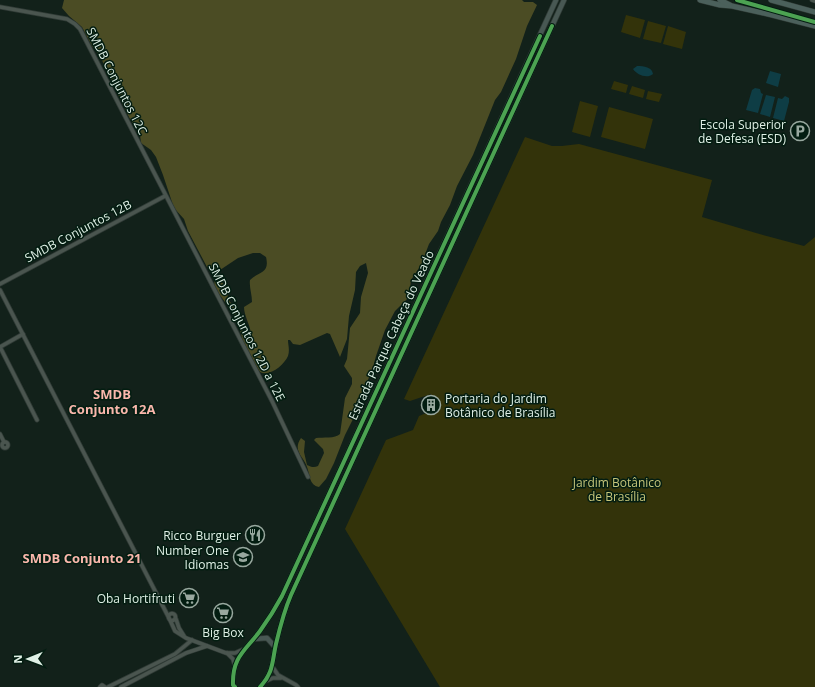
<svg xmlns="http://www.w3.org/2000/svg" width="815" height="687" font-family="'Open Sans',sans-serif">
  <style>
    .green { fill: #33330a }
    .forest { fill: #4b4c24 }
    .water { fill: #0e3d45 }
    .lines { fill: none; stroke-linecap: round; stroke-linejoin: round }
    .minor-casing { stroke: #313c37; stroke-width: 5 }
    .major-casing { stroke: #313c37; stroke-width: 6 }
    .highway-casing { stroke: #313c37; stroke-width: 6 }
    .minor { stroke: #4a554f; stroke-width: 3.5 }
    .major { stroke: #485853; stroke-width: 4.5 }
    .highway { stroke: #4b605b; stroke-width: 5 }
    .cycleway-casing { stroke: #031d11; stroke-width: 6 }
    .cycleway { stroke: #4ca352; stroke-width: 4 }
    .labels { text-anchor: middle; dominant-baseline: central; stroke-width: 3; stroke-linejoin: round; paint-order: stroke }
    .street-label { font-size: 12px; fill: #e0f0e6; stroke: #031d11 }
    .poi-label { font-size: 12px; fill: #e0f0e6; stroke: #031d11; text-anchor: end }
    .park-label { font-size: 12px; fill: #c6c57a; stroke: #031d11 }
    .neighbourhood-label { font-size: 13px; font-weight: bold; fill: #fab7ac; stroke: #031d11 }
  </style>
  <rect width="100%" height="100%" fill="#12211a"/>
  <g class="green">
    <path d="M 626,15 L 645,20 L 640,38 L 621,32 Z"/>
    <path d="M 648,21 L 666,26 L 661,43 L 643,39 Z"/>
    <path d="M 668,26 L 686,32 L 682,49 L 663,44 Z"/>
    <path d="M 614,81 L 628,85 L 626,93 L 611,89 Z"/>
    <path d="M 632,86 L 645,90 L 643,98 L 629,94 Z"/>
    <path d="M 648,91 L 662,94 L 659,102 L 646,99 Z"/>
    <path d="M 580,101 L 598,106 L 590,137 L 572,132 Z"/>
    <path d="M 609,107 L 653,119 L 645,149 L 601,137 Z"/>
    <path d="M 525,137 L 552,146 L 562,146 L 579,144 L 712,180 L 702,217 L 756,233 L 804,246 L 815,237 L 815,687 L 440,687 L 345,529 L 386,440 L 413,430 L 419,416 L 436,409 L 431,394 L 410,401 L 404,399 Z"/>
  </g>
  <path class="forest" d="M 64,0 L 522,0 L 524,2 L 533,2 L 537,5 L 527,26 L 516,59 L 501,92 L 495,100 L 473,155 L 457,186 L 450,205 L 441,222 L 438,231 L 429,244 L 421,265 L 411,280 L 409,297 L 395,311 L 385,330 L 376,356 L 372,371 L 362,393 L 355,415 L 345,435 L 334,463 L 326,479 L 319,487 C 309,485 310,475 307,467 C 304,457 292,451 301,438 L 305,441 L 304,452 L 307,465 C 311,467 314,468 318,466 L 324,453 L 323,449 L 314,440 L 316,438 C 323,437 335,439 340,434 L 345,398 L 352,384 L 352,378 L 344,366 L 347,359 L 350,328 L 360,313 L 361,297 L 368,273 L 366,263 L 360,266 L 356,272 L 355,290 L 349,316 L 347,339 L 340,357 L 330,334 L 327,333 L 300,345 L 293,344 L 290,340 L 288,340 C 288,345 290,350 288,356 C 284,365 270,377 260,372 L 243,342 L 237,318 L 216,290 L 214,286 L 215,279 L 223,283 L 230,302 L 240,311 L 242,329 L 245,337 L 247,337 L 251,334 C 250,324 244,316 244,307 L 252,302 C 252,294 249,287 250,280 C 259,271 270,274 266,257 L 260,253 L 253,253 L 238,258 L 217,272 L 207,267 L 188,231 L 184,219 L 174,208 L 163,175 L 156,157 L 151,150 L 141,143 L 140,135 L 130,119 L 121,101 L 100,56 L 92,46 L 82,27 L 69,16 L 62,8 Z"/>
  <g class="water">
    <path d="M 637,66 C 644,66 652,67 653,74 C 647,79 637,75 633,69 Z"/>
    <path d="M 770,71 L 781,74 L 778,87 L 766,83 Z"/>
    <path d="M 755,88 L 760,89 L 761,93 L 763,94 L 758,113 L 746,110 L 752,90 Z"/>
    <path d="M 766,95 L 775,97 L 770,117 L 760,114 Z"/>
    <path d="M 785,96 L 789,98 L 789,102 L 784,121 L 773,118 L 778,98 L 782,99 Z"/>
  </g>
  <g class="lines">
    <defs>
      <g id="minor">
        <path d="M 812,0 L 815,1"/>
        <path d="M 0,7 L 67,19 L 75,24 L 80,29 L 272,401 L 308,477"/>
        <path d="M 0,284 L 165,196"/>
        <path d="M 0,290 L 169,618"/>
        <path d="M 0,347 L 37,420"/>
        <path d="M 0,347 L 23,334"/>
        <path d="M 0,434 L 4,442"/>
        <circle cx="5" cy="445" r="3"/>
        <circle cx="172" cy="617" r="3.5"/>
        <path d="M 176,619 L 179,628 L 184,636"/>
        <path d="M 170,620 L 175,631 L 186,638 L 226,653 L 235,653 L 244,649"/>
        <path d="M 227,653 L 233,659 L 235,666"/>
        <path d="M 272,666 L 278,675 L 296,685 L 298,687"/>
        <path d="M 266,681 L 273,678 L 281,678"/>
        <path d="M 100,687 L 102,685 L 105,687"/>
        <path d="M 108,687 L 175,654 L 192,640"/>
        <path d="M 121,687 L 186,653 L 207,646"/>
      </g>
      <g id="major">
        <path d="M 254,639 L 267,638 L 275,647"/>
        <path d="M 235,687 L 233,685 C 232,657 245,651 260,631 C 268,620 275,609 282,596 L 556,0"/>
        <path d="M 260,687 C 274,672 272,661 276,644 C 280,627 284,611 291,595 L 564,0"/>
      </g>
      <g id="highway">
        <path d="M 700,0 L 720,5 L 732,6 L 772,15 L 815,26"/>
        <path d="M 720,0 L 730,5"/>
        <path d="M 771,0 L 815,12"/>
      </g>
    </defs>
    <use href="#minor" class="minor-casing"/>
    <use href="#major" class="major-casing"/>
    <use href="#highway" class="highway-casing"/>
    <use href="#minor" class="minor"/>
    <use href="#major" class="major"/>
    <use href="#highway" class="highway"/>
    <defs>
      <g id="cycleway">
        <path d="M 737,0 L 815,22"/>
        <path d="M 235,687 L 233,685 C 232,657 245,651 260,631 C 268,620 275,609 282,596 L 540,36"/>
        <path d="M 260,687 C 274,672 272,661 276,644 C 280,627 284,611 291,595 L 552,26"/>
      </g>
    </defs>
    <use href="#cycleway" class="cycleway-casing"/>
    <use href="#cycleway" class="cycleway"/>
  </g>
  <defs>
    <symbol id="parking-ring" viewBox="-11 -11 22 22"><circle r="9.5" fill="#031d11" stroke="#98a89f" stroke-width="1.5"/><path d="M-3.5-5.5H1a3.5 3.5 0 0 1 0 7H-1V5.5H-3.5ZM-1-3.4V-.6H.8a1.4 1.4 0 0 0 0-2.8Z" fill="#98a89f"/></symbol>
    <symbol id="building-ring" viewBox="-11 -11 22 22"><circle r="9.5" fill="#031d11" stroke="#98a89f" stroke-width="1.5"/><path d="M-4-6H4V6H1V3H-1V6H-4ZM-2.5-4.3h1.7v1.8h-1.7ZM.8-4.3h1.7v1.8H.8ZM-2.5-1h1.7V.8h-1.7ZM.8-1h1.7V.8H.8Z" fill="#98a89f"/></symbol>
    <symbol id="restaurant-ring" viewBox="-11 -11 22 22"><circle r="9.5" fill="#031d11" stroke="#98a89f" stroke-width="1.5"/><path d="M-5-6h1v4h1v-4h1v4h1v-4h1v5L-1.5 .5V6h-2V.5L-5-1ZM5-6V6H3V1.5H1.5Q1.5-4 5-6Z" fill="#98a89f"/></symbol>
    <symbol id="school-ring" viewBox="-11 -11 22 22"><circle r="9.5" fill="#031d11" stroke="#98a89f" stroke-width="1.5"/><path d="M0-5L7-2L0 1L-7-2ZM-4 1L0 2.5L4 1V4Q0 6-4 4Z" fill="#98a89f"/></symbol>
    <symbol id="supermarket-ring" viewBox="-11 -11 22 22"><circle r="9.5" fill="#031d11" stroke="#98a89f" stroke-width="1.5"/><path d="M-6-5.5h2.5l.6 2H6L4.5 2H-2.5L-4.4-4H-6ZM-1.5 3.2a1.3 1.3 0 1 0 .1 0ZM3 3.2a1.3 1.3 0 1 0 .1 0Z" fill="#98a89f"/></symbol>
  </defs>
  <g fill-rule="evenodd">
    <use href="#parking-ring" x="789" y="120" width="22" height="22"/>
    <use href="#building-ring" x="420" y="394" width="22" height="22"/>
    <use href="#restaurant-ring" x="244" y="524" width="22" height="22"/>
    <use href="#school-ring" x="232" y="546" width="22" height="22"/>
    <use href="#supermarket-ring" x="178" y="587" width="22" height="22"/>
    <use href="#supermarket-ring" x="212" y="602" width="22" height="22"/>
  </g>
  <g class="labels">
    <g class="street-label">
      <text transform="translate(117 81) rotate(63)">SMDB Conjuntos 12C</text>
      <text transform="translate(78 231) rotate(-28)">SMDB Conjuntos 12B</text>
      <text transform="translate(247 332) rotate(63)">SMDB Conjuntos 12D a 12E</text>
      <text transform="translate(391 335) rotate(-65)">Estrada Parque Cabeça do Veado</text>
    </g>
    <g class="poi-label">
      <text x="786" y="124">Escola Superior<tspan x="786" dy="14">de Defesa (ESD)</tspan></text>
      <text x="445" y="398" text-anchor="start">Portaria do Jardim<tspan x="445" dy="14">Botânico de Brasília</tspan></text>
      <text x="241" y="535">Ricco Burguer</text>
      <text x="229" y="550">Number One<tspan x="229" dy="14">Idiomas</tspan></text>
      <text x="175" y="598">Oba Hortifruti</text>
      <text x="223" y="632" text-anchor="middle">Big Box</text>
    </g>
    <g class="park-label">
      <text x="617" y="482">Jardim Botânico<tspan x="617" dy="14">de Brasília</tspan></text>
    </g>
    <g class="neighbourhood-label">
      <text x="112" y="394">SMDB<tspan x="112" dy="15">Conjunto 12A</tspan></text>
      <text x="82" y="558">SMDB Conjunto 21</text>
    </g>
  </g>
  <g transform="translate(28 659) rotate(269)" stroke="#031d11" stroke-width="3" paint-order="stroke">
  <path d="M0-3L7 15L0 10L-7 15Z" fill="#e0f0e6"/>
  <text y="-6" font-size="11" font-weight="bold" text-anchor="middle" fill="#e0f0e6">N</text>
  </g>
</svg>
